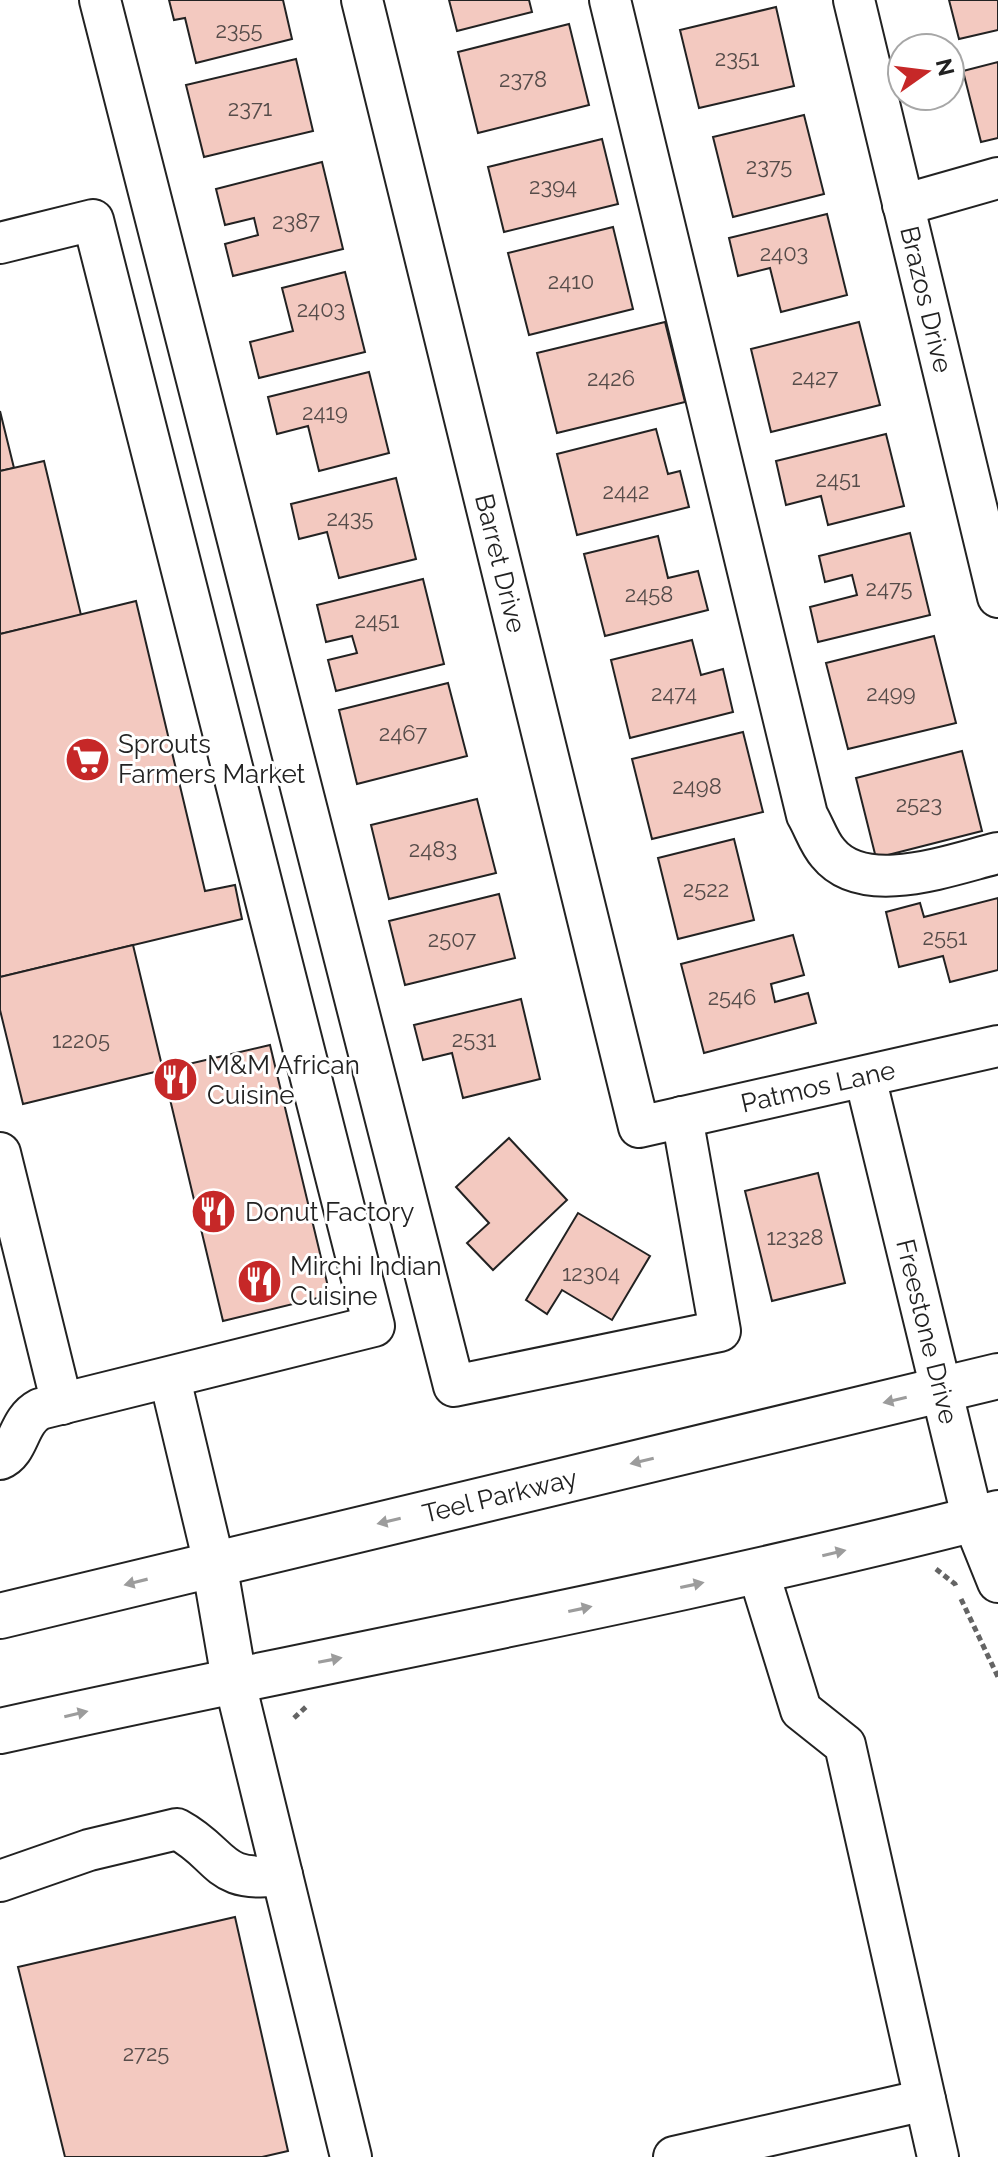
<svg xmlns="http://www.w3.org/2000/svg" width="998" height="2157" font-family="Raleway,sans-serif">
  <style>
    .building { fill: #f3c9c0; stroke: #222; stroke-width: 2 }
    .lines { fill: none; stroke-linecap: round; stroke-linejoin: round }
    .minor-casing { stroke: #222; stroke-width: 44 }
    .major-casing { stroke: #222; stroke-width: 48 }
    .path { stroke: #646464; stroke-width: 5; stroke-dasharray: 6 4; stroke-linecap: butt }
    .minor { stroke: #fff; stroke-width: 40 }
    .major { stroke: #fff; stroke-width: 44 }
    .oneway { fill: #9c9c9c }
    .labels { text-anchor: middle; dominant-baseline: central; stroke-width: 6; stroke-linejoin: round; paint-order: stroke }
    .number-label { font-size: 22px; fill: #564c4a }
    .street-label { font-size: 26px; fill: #222; stroke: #fff }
    .poi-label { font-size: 26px; fill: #222; stroke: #fff; text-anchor: start }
  </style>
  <rect width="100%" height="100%" fill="#fff"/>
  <g class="building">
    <path d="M 169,0 L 283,0 L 292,39 L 196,63 L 185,18 L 174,20 Z"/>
    <path d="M 449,0 L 529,0 L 532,12 L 457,31 Z"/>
    <path d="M 949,0 L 998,0 L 998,30 L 959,39 Z"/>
    <path d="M 776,7 L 794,86 L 699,108 L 680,30 Z"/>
    <path d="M 569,24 L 589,105 L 478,133 L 458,52 Z"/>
    <path d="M 296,59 L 313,131 L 204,157 L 186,85 Z"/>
    <path d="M 998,62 L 998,138 L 981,142 L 963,71 Z"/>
    <path d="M 804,115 L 824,194 L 733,217 L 713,137 Z"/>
    <path d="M 602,139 L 618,204 L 504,232 L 488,167 Z"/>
    <path d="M 322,162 L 343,249 L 233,276 L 225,244 L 258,235 L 254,218 L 225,225 L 216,189 Z"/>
    <path d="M 827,214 L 847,295 L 781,312 L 770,268 L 738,276 L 729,238 Z"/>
    <path d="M 613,227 L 633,309 L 529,335 L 508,253 Z"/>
    <path d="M 345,272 L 365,352 L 259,378 L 250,342 L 293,331 L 282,288 Z"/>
    <path d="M 665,322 L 685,402 L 557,433 L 537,353 Z"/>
    <path d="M 859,322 L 880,405 L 771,432 L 751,349 Z"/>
    <path d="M 369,372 L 389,453 L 319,471 L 308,426 L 277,434 L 268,397 Z"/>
    <path d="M 0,411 L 14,468 L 0,471 Z"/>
    <path d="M 656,429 L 668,474 L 680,471 L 689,507 L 577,535 L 557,454 Z"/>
    <path d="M 886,434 L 904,506 L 828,525 L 821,496 L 786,505 L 776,461 Z"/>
    <path d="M 44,461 L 81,615 L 0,634 L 0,471 Z"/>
    <path d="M 396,478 L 416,559 L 339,578 L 327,532 L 299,539 L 291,504 Z"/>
    <path d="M 910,533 L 930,615 L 818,642 L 810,607 L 857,595 L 852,575 L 825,582 L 819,556 Z"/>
    <path d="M 658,536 L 668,578 L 698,571 L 708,610 L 605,636 L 584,554 Z"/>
    <path d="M 423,579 L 444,664 L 336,691 L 328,660 L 357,653 L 352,636 L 326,642 L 317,605 Z"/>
    <path d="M 136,601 L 205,891 L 235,885 L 242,919 L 0,977 L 0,634 Z"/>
    <path d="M 934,636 L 956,723 L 848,749 L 826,663 Z"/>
    <path d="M 692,640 L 701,675 L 723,669 L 733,712 L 630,738 L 611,660 Z"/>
    <path d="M 448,683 L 467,756 L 357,784 L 339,710 Z"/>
    <path d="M 743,732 L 763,812 L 652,839 L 632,759 Z"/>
    <path d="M 962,751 L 982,831 L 876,858 L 856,778 Z"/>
    <path d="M 477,799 L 496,873 L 389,899 L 371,825 Z"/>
    <path d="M 734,839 L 754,920 L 678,939 L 658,858 Z"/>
    <path d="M 499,894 L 515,958 L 405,985 L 389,921 Z"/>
    <path d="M 998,898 L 998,970 L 950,982 L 943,956 L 899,967 L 886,912 L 920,903 L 924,917 Z"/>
    <path d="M 793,935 L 804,975 L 771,984 L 775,1002 L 808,993 L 816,1023 L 704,1053 L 681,964 Z"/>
    <path d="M 133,945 L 163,1070 L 23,1104 L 0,1010 L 0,977 Z"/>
    <path d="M 521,999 L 540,1079 L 463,1098 L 452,1053 L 423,1060 L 414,1025 Z"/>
    <path d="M 270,1045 L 330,1295 L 223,1321 L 163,1070 Z"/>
    <path d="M 509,1138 L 567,1200 L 493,1270 L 467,1243 L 489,1223 L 456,1187 Z"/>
    <path d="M 818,1173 L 845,1283 L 772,1301 L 745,1191 Z"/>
    <path d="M 578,1213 L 650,1256 L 612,1320 L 562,1290 L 547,1314 L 526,1300 Z"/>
    <path d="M 235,1917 L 288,2151 L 262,2157 L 65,2157 L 18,1967 Z"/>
  </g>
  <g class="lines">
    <defs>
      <g id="minor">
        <path d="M 100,0 L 454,1386 L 720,1331 L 682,1117"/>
        <path id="s1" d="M 362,0 L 639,1127 L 998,1046"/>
        <path d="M 610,0 L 807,815 C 814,827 819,843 828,853 C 864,898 952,864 998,853"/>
        <path id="s2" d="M 854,0 L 998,597"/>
        <path d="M 903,205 L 998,178"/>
        <path d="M 0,243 L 93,220 L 374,1326 L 40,1409 C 17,1421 20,1451 0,1459"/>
        <path id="s3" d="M 865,1077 L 973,1520 L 998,1582"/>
        <path d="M 0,1153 L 62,1404"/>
        <path d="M 170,1379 L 214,1563"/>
        <path d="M 758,1571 L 801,1710 L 845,1745 L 938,2157"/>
        <path d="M 234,1679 L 351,2157"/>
        <path d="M 0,1881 L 89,1850 L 177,1829 C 225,1855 215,1884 282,1875"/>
        <path d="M 674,2157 L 925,2100"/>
      </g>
      <g id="major">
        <path d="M 214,1563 L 234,1679"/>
        <path id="s4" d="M 0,1616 L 998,1376"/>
        <path d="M 0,1731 C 332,1657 668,1598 998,1513"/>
      </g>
    </defs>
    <use href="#minor" class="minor-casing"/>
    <use href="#major" class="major-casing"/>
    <g class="path">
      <path d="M 936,1569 L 955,1584 L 957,1589"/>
      <path d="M 961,1599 L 998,1677"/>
      <path d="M 294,1718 L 307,1706"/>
    </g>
    <use href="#minor" class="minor"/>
    <use href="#major" class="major"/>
  </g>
  <defs><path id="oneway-solid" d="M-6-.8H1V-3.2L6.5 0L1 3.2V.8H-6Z" transform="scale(2)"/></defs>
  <g class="oneway">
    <use href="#oneway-solid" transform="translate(895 1400) rotate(167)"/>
    <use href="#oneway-solid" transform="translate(642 1461) rotate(167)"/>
    <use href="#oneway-solid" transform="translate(389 1521) rotate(167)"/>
    <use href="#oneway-solid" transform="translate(834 1553) rotate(-13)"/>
    <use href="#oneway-solid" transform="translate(136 1582) rotate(166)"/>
    <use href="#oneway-solid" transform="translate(692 1585) rotate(-12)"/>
    <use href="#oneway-solid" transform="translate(580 1609) rotate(-12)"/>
    <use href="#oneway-solid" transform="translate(330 1660) rotate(-11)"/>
    <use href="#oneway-solid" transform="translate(76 1714) rotate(-13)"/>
  </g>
  <defs>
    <symbol id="supermarket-disc" viewBox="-11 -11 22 22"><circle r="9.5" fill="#c62828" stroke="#fff"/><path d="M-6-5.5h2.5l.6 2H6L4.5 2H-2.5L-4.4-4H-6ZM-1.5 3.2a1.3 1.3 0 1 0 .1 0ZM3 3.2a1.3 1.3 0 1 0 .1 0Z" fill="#fff"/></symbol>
    <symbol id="restaurant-disc" viewBox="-11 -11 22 22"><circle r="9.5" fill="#c62828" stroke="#fff"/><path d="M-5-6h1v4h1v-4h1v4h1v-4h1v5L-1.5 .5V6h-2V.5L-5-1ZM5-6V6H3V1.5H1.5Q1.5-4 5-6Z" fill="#fff"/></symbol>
  </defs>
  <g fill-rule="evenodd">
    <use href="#supermarket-disc" x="62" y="734" width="51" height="51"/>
    <use href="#restaurant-disc" x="150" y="1054" width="51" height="51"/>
    <use href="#restaurant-disc" x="188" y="1186" width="51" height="51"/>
    <use href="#restaurant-disc" x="234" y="1256" width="51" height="51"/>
  </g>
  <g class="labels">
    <g class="number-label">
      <text x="239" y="30">2355</text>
      <text x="737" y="58">2351</text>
      <text x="523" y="79">2378</text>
      <text x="250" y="108">2371</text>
      <text x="769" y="166">2375</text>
      <text x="553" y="186">2394</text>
      <text x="296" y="221">2387</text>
      <text x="784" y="253">2403</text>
      <text x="571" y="281">2410</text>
      <text x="321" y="309">2403</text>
      <text x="815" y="377">2427</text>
      <text x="611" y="378">2426</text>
      <text x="325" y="412">2419</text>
      <text x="838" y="479">2451</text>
      <text x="626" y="491">2442</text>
      <text x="350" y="518">2435</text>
      <text x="889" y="588">2475</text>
      <text x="649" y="594">2458</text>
      <text x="377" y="620">2451</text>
      <text x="674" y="693">2474</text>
      <text x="891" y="693">2499</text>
      <text x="403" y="733">2467</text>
      <text x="697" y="786">2498</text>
      <text x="919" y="804">2523</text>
      <text x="433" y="849">2483</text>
      <text x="706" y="889">2522</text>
      <text x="945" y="937">2551</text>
      <text x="452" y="939">2507</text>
      <text x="732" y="997">2546</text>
      <text x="474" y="1039">2531</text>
      <text x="81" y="1040">12205</text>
      <text x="795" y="1237">12328</text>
      <text x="591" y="1273">12304</text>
      <text x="146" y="2053">2725</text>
    </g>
    <g class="street-label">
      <text stroke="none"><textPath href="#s2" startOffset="308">Brazos Drive</textPath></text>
      <text stroke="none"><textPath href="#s1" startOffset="580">Barret Drive</textPath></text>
      <text stroke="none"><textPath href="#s1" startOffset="1344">Patmos Lane</textPath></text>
      <text stroke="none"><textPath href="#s3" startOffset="262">Freestone Drive</textPath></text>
      <text stroke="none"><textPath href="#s4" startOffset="514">Teel Parkway</textPath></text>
    </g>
    <g class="poi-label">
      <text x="118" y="744">Sprouts<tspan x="118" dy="30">Farmers Market</tspan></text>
      <text x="207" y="1065">M&amp;M African<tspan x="207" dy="30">Cuisine</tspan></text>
      <text x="245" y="1212">Donut Factory</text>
      <text x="290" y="1266">Mirchi Indian<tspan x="290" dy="30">Cuisine</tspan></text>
    </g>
  </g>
  <g transform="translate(926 72) rotate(76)"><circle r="38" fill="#ffffff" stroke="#a7a7a7" stroke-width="2"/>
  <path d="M0-6L14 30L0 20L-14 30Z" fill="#c62828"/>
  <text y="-12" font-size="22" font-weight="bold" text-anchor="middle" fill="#222222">N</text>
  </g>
</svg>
